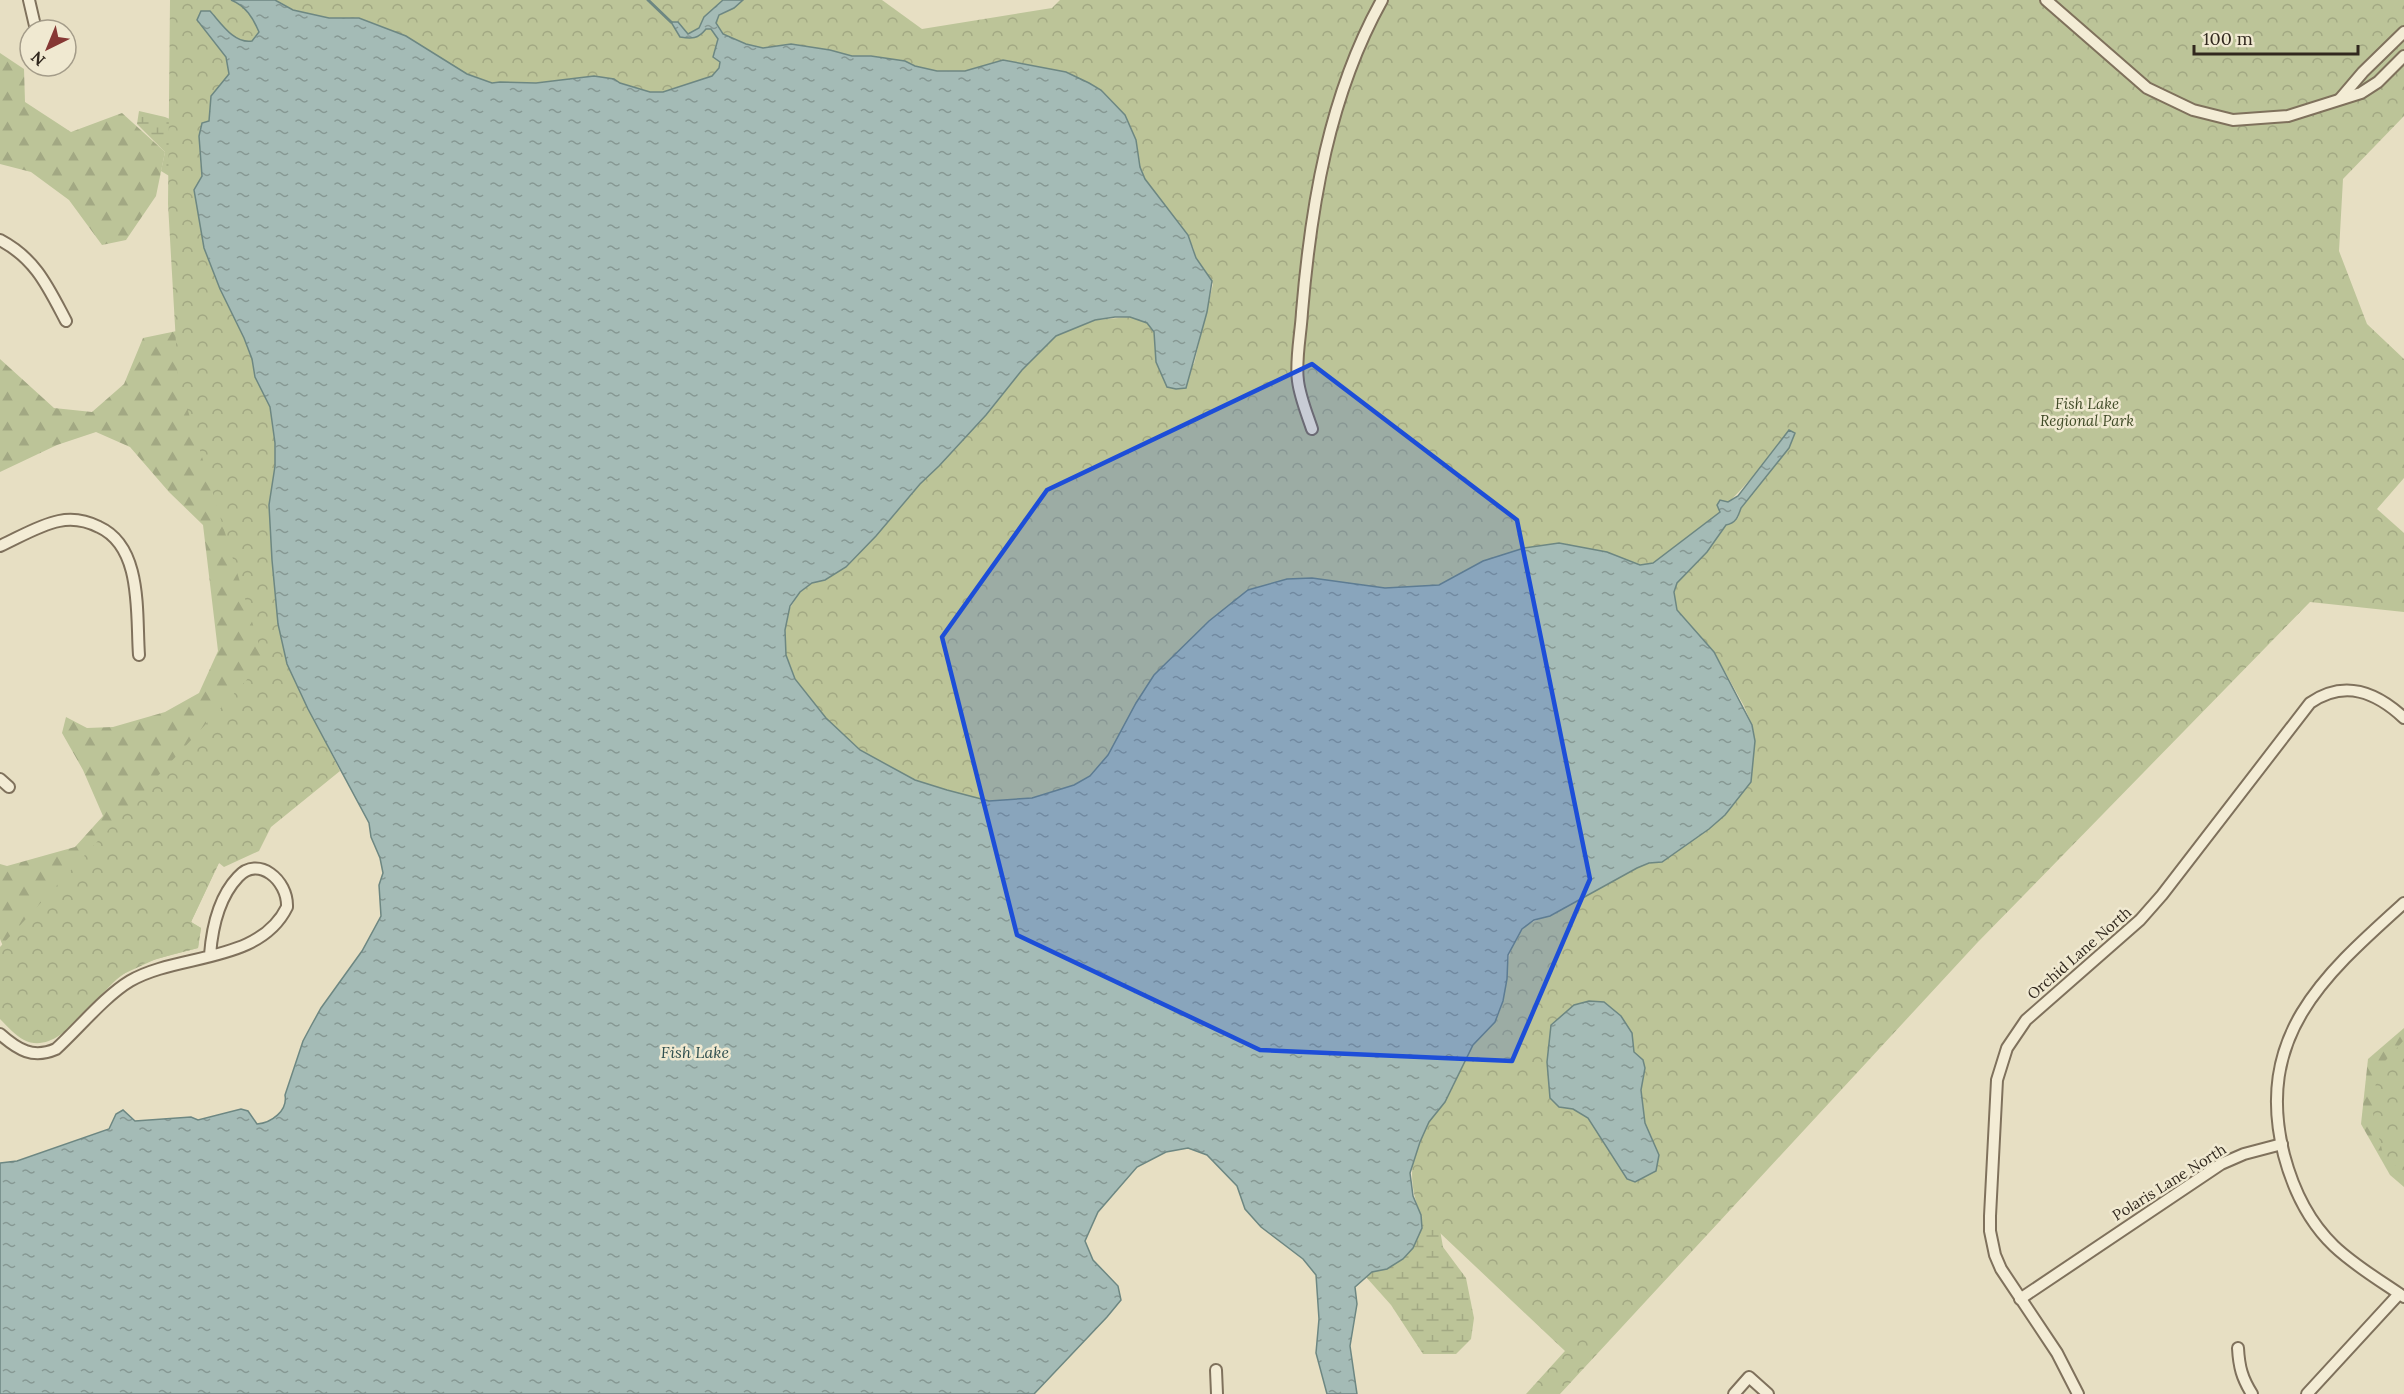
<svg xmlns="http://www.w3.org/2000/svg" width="2404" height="1394" font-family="Lora,serif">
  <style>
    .forest { fill: url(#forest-firs) }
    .wetland { fill: url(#wetland-marsh) }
    .park { fill: url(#park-crowns) }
    .water { fill: url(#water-ripples); stroke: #6d8782; stroke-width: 1.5 }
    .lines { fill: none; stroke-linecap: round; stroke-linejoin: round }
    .stream { stroke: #6d8782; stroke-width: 3 }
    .minor-casing { stroke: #7f715c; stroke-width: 14 }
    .minor { stroke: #f3ecd5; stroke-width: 10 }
    .marked { fill: #1d4ed8; fill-opacity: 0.2; stroke: #1d4ed8; stroke-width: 4.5; stroke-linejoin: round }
    .labels { text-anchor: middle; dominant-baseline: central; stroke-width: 5; stroke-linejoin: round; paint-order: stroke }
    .park-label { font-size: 15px; font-style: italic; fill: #404b27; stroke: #f0e9d1 }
    .street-label { font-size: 15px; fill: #31281e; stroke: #f0e9d1 }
    .water-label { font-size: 16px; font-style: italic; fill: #2f4f4f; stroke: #f0e9d1 }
  </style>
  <defs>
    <pattern id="forest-firs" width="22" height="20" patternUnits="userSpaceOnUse" patternTransform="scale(1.5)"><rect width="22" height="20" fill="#bcc498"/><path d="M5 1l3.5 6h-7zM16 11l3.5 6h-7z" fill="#a2a883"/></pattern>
    <pattern id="wetland-marsh" width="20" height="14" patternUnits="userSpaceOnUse" patternTransform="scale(1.5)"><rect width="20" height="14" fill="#bcc498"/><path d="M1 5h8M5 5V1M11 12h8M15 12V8" fill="none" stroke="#a2a883"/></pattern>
    <pattern id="park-crowns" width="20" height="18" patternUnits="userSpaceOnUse" patternTransform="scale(1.5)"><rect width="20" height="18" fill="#bcc498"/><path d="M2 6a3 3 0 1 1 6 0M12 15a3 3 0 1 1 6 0" fill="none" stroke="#a2a883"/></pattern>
    <pattern id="water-ripples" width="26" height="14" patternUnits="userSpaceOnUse" patternTransform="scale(1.5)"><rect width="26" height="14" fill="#a4bbb6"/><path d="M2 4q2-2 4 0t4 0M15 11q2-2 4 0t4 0" fill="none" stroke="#869893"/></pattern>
  </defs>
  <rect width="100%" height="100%" fill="#e7dfc3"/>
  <g class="forest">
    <path d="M 0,53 L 24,69 L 25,102 L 71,132 L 122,113 L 165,152 L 156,196 L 126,240 L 102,245 L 69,200 L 31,172 L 0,164 Z"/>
    <path d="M 196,327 L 275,466 L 278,624 L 220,860 L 191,922 L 201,928 L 198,948 L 156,959 L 121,975 L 5,951 L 0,939 L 0,864 L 7,866 L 75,847 L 103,816 L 83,770 L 62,733 L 66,717 L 87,728 L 113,727 L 165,712 L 199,693 L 218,651 L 203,525 L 169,492 L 130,447 L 96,432 L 57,445 L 0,472 L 0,359 L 54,408 L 92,412 L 124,384 L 143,338 Z"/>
    <path d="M 2404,1028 L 2404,1187 L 2390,1175 L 2361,1124 L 2368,1059 Z"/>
  </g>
  <g class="wetland">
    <path d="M 139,111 L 165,117 L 186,126 L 179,182 L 161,171 L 165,152 L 137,124 Z"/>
    <path d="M 1421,1215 L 1440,1230 L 1443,1247 L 1466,1278 L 1474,1318 L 1471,1339 L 1456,1354 L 1423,1354 L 1391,1305 L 1366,1277 L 1372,1272 L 1387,1269 Z"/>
  </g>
  <g class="park">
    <path d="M 170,0 L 882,0 L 922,29 L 1052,8 L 1060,0 L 2404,0 L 2404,116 L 2343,179 L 2339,251 L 2367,324 L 2404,359 L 2404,478 L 2377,509 L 2404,533 L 2404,612 L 2310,602 L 1977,943 L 1560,1394 L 1526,1394 L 1565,1351 L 1421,1215 C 1407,1182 1409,1151 1430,1120 C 1435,1114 1441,1108 1445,1102 C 1456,1084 1462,1062 1474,1044 C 1480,1036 1490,1030 1495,1021 C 1518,983 1490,929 1550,916 L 1637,868 L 1650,863 L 1662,862 L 1708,829 L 1725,815 L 1755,741 L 1752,725 L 1744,706 L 1714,652 L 1677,610 L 1674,592 L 1677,583 L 1707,552 L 1726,525 L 1738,518 L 1741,508 L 1789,448 L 1759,470 L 1720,512 L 1653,563 L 1640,565 L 1607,552 L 1483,561 L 1439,585 L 1385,588 L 1312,578 L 1287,579 L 1248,590 L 1154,675 L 1136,703 L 1108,755 L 1090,776 L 1074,785 L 1032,798 L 989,801 L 947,790 L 915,780 L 860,750 L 826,718 L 795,679 L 786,655 L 785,630 L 790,608 L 800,592 L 812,583 L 825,580 L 876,536 L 920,484 L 939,466 L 986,415 L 1022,370 L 1056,336 L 1095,320 L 1130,317 L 1148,323 L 1154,331 L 1156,362 L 1194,364 L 1213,284 L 1196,258 L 1193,247 L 1145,179 L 1140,167 L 1136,140 L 1125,115 L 1101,90 L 1066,72 L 1003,60 L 965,71 L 937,71 L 915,66 L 905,61 L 871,56 L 852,56 L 829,50 L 791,44 L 763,48 L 746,44 L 737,40 L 720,62 L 719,68 L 712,76 L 663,92 L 650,92 L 619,83 L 613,79 L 576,78 L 536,83 L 500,82 L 492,83 L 467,74 L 406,36 L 359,18 L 329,18 L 293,10 L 211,96 L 209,121 L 200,157 L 202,176 L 194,190 L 209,262 L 244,338 L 252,359 L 255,377 L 270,407 L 275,443 L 275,466 L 269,505 L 274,592 L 278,624 L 299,689 L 340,771 L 271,827 L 259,851 L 224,867 L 219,863 L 191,922 L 201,928 L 198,948 C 173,955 142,960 121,976 C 96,994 60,1058 24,1040 C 16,1036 7,1026 0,1019 L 0,947 L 264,661 L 178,378 L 168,204 Z"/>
    <path d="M 2404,1040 L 2404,1174 L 2383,1154 L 2372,1109 L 2378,1069 Z"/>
  </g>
  <g class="water">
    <path d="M 231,0 L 275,0 L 293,10 L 329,18 L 359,18 L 406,36 L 467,74 L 492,83 L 500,82 L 536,83 L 594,76 L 614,79 L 620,83 L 650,92 L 663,92 L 712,76 L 719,68 L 720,62 L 713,57 L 718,39 L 711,29 L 706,29 C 698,39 692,39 680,37 L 671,22 L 678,22 L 688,34 L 699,28 L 704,17 L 723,0 L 743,0 L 734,8 L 719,15 L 716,23 L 723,34 L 746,44 L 763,48 L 791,44 L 830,50 L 852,56 L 871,56 L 905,61 L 915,66 L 937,71 L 965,71 L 1003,60 L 1066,72 L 1089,83 L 1101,90 L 1125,115 L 1136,140 L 1140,167 L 1145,179 L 1188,235 L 1196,258 L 1212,281 L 1207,312 L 1186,388 L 1176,389 L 1167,387 L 1156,362 L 1154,332 L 1147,323 L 1130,317 L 1115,317 L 1095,320 L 1056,336 L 1022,370 L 986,415 L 939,466 L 920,484 L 876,536 L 846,567 L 825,580 L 812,583 L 800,592 L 790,606 L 785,630 L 786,655 L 795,679 L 826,718 L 860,750 L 915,780 L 947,790 L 989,801 L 1032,798 L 1074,785 L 1090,776 L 1108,755 L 1136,703 L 1154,675 L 1209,621 L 1248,590 L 1287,579 L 1312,578 L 1385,588 L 1439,585 L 1483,561 L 1524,548 L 1559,543 L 1607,552 L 1640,565 L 1653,563 L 1720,512 L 1717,505 L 1720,500 L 1728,502 L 1738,496 L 1789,430 L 1795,433 L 1789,448 L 1741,508 C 1738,517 1736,523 1726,525 L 1707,552 L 1677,583 L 1674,592 L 1677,610 L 1714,652 L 1752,725 L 1755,741 L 1751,782 L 1725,815 L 1709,829 L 1662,862 L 1649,863 L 1637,868 L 1550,916 L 1534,920 L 1522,929 L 1508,955 L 1507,979 L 1503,1001 L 1495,1022 L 1473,1045 L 1445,1102 L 1429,1122 L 1420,1142 L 1410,1173 L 1413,1196 L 1421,1215 L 1422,1228 L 1413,1248 L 1403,1259 L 1387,1269 L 1372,1272 L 1355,1287 L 1357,1304 L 1350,1346 L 1357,1394 L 1327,1394 L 1316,1353 L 1319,1319 L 1316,1275 L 1303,1259 L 1261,1227 L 1245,1209 L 1237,1186 L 1207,1155 L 1188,1148 L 1166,1152 L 1137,1167 L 1098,1212 L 1085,1241 L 1093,1260 L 1118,1286 L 1121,1300 L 1107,1317 L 1034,1394 L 0,1394 L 0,1163 L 17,1161 L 109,1129 L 116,1114 L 123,1110 L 135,1121 L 191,1117 L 198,1120 L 241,1109 L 248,1111 L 257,1124 C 271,1123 288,1111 285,1095 L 303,1041 L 311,1026 L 321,1008 L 362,951 L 381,916 L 379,885 L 383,873 L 380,858 L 371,837 L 369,823 L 308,709 L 287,664 L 278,624 L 272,560 L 269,505 L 275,466 L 275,443 L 270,407 L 255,377 L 252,359 L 244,338 L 220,289 L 204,248 L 194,190 L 202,176 L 199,136 L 202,123 L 209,121 L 211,96 L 229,74 L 226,57 L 197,20 L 201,11 L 210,11 C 221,23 234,44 252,41 L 259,32 C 253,18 246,6 231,0 Z"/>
    <path d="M 1589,1001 L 1604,1002 L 1621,1016 L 1632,1033 L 1634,1052 L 1643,1060 L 1645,1068 L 1641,1090 L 1645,1123 L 1659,1155 L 1656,1171 L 1635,1182 L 1627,1179 L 1588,1118 L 1573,1109 L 1559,1107 L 1550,1098 L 1547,1062 L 1551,1025 L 1574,1005 Z"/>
  </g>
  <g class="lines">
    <path class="stream" d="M 648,0 L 671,22"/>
    <defs>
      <g id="minor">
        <path d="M 29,0 L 36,30"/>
        <path d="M 2046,0 L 2147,88 L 2193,110 L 2233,120 L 2288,116 L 2361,93 L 2378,82 L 2404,56"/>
        <path d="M 2340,99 L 2363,72 L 2404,32"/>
        <path d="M 0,240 C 36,259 48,287 66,321"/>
        <path d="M 1312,429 C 1307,414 1300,397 1298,381 C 1295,361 1301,333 1302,312 C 1311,205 1329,95 1382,0"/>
        <path d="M 0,546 C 18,538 39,525 59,521 C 73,518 87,521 99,527 C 143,547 136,614 139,655"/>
        <path d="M 0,779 L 9,787"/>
        <path d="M 2404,903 C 2324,975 2254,1036 2284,1155 C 2293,1189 2308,1221 2334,1246 C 2355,1266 2381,1281 2404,1297"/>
        <path d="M 0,1034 C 18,1050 33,1059 56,1049 C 78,1029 105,996 130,981 C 178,953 259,964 287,907 C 288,880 258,855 238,877 C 219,897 212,929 210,955"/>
        <path d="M 2020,1299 L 2221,1164 L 2244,1154 L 2282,1144"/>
        <path d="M 2238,1348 C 2239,1367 2242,1378 2252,1394"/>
        <path d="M 1216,1370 L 1217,1394"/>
        <path d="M 1734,1394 L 1749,1377 L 1768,1394"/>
        <path d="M 2078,1394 L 2057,1353 L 2001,1269 L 1995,1255 L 1990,1231 L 1990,1216 L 1997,1080 L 2007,1048 L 2026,1020 L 2140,920 L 2162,895 L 2310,703 C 2345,679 2376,692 2404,718"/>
        <path d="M 2307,1394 L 2399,1294"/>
      </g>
    </defs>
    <use href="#minor" class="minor-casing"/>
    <use href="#minor" class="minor"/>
  </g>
  <path class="marked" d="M 1312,364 L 1517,520 L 1590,879 L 1512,1061 L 1260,1050 L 1017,935 L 942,637 L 1047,490 Z"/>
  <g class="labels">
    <g class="park-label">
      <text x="2087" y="403">Fish Lake<tspan x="2087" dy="17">Regional Park</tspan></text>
    </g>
    <g class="street-label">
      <text transform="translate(2079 953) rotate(-41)">Orchid Lane North</text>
      <text transform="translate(2169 1182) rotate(-32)">Polaris Lane North</text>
    </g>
    <g class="water-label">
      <text x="695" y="1052">Fish Lake</text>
    </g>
  </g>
  <g transform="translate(48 48) rotate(223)"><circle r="28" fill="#f0e9d1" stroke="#a49c89" stroke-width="1.5"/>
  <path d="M0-4.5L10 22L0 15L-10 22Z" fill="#863834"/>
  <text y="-9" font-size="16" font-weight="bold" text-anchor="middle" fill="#31281e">N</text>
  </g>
  <path d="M2194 45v9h164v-9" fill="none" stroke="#31281e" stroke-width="3"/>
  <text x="2203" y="45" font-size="18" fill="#31281e" stroke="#f0e9d1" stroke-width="4.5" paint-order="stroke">100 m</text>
</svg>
